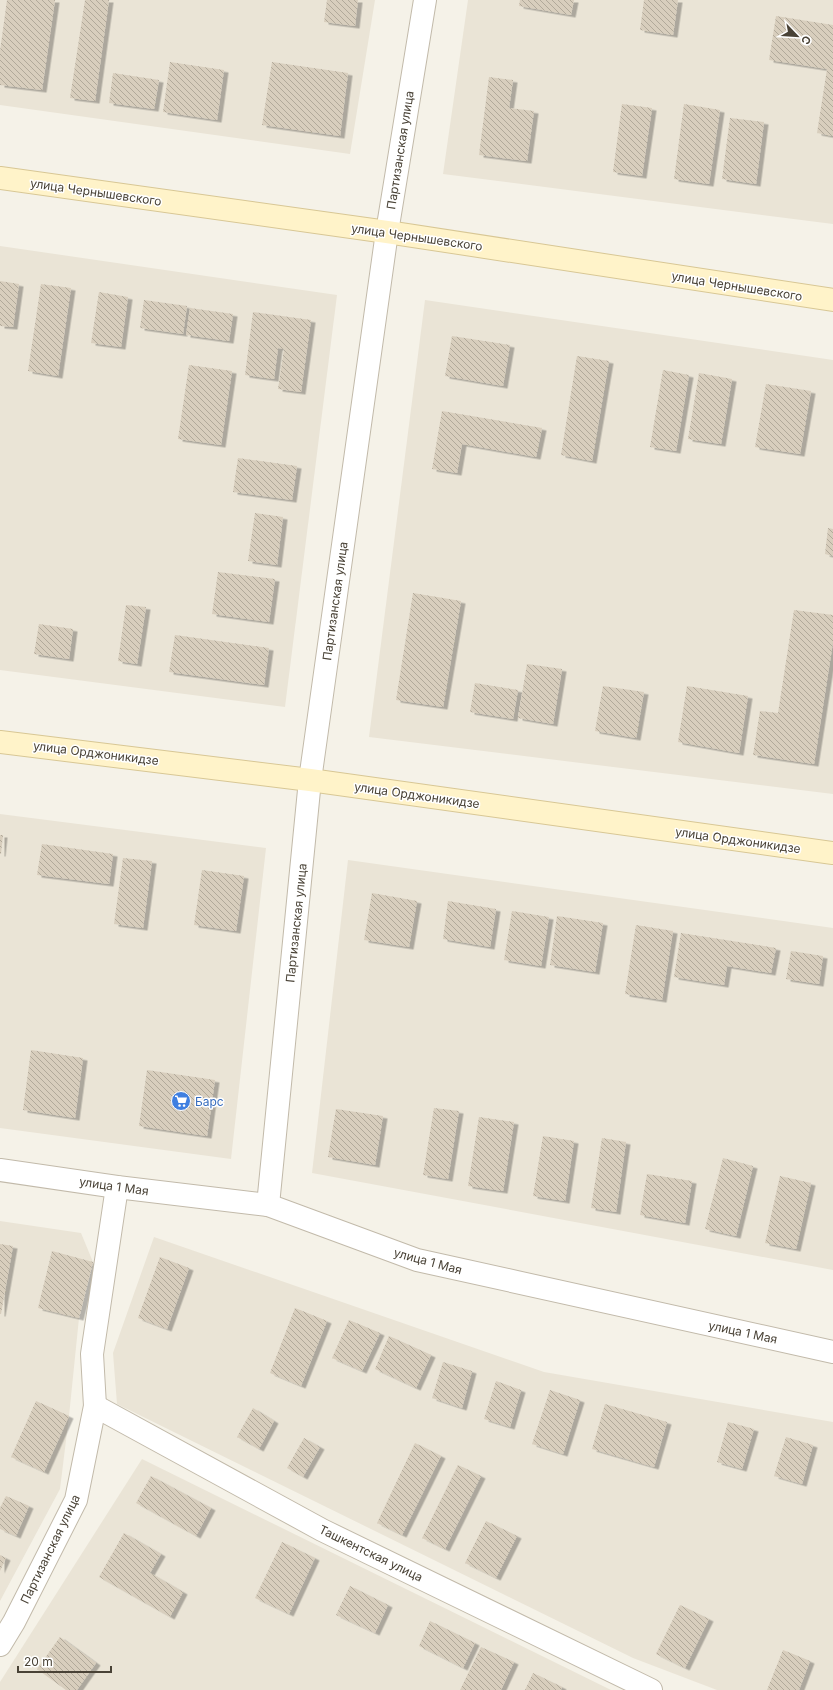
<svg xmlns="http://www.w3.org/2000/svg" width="833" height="1690" font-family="Inter,sans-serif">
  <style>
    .residential { fill: #eae4d6 }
    .building { fill: url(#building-back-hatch); filter: url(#shadow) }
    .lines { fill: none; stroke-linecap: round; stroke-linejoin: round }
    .street-casing { stroke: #c2baaa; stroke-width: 24 }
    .secondary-casing { stroke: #d8c795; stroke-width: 24 }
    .street { stroke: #fff; stroke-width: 22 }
    .secondary { stroke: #fff3c9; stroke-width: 22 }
    .labels { text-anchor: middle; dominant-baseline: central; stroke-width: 3; stroke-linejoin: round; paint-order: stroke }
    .street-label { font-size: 12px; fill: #494236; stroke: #fff }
    .shop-label { font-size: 12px; fill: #366cbe; stroke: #fff; text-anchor: start }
  </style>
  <defs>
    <pattern id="building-back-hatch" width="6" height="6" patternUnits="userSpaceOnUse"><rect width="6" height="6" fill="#d8cebd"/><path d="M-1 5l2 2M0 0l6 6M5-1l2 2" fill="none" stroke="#b1a99a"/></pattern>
    <filter id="shadow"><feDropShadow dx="4.5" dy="2.5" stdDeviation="0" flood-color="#0004"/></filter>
  </defs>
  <rect width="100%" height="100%" fill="#f5f2e8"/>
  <g class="residential">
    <path d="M 0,0 L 375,0 L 350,154 L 0,105 Z"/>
    <path d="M 468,0 L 833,0 L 833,224 L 443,174 Z"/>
    <path d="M 0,246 L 337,295 L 285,707 L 0,670 Z"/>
    <path d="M 425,300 L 833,360 L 833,794 L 369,737 Z"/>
    <path d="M 0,814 L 266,848 L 231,1159 L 0,1128 Z"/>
    <path d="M 348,860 L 833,928 L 833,1270 L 312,1173 Z"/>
    <path d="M 0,1221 L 81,1233 L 93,1262 L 79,1318 L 69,1416 L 60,1489 L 0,1601 Z"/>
    <path d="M 154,1237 L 544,1372 L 833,1422 L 833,1690 L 717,1690 L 633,1658 L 117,1404 L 113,1353 Z"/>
    <path d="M 142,1459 L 611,1690 L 0,1690 L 0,1682 Z"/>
  </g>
  <g class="building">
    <path d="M 7,0 L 55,0 L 42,90 L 0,85 L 0,51 Z"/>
    <path d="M 85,0 L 109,0 L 95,101 L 70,98 Z"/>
    <path d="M 327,0 L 358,0 L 355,26 L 324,22 Z"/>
    <path d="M 520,0 L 574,0 L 571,15 L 519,6 Z"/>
    <path d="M 644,0 L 678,0 L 673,35 L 640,30 Z"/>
    <path d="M 776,16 L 833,25 L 833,136 L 817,133 L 827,69 L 769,60 Z"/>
    <path d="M 170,62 L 224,70 L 217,120 L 163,112 Z"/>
    <path d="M 272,62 L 348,73 L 340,136 L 262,125 Z"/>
    <path d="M 113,73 L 159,80 L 154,109 L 109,103 Z"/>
    <path d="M 489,77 L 513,80 L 509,108 L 534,111 L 527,161 L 479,155 Z"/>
    <path d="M 622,104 L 652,108 L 642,176 L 613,172 Z"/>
    <path d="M 684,104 L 720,110 L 709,184 L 674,179 Z"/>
    <path d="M 730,118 L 764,122 L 756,184 L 722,179 Z"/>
    <path d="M 0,281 L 19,284 L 13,327 L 0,326 Z"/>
    <path d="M 41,284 L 71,288 L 58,376 L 28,371 Z"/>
    <path d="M 99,292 L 128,297 L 121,347 L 91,343 Z"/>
    <path d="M 144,300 L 187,306 L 183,334 L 140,328 Z"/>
    <path d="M 190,308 L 233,314 L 229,341 L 186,335 Z"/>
    <path d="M 253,312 L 311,320 L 301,392 L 278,389 L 284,349 L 278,348 L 274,379 L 245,375 Z"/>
    <path d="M 452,336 L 510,345 L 503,386 L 445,376 Z"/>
    <path d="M 577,356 L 609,361 L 592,461 L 561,455 Z"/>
    <path d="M 189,365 L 232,371 L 221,445 L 178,439 Z"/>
    <path d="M 663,370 L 689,375 L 676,451 L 650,447 Z"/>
    <path d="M 699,373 L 732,379 L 721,444 L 688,439 Z"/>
    <path d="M 766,384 L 811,391 L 800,454 L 755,447 Z"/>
    <path d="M 442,411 L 542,428 L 536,457 L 462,444 L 457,473 L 432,469 Z"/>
    <path d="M 238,458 L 297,466 L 292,500 L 233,492 Z"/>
    <path d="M 255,513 L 283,517 L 277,565 L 248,561 Z"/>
    <path d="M 828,528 L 833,529 L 833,556 L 825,554 Z"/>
    <path d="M 218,572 L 275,579 L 269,622 L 212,614 Z"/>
    <path d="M 413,593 L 461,601 L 443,707 L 396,700 Z"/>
    <path d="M 126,605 L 146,607 L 137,664 L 118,661 Z"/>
    <path d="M 794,610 L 833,615 L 833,642 L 814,764 L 753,755 L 760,711 L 778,713 Z"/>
    <path d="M 39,624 L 73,629 L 69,659 L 34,654 Z"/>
    <path d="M 175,635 L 269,648 L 264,685 L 169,672 Z"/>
    <path d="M 527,664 L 562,669 L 553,724 L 518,718 Z"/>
    <path d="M 475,683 L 518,690 L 513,719 L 470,712 Z"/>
    <path d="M 603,686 L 644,692 L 636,738 L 595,731 Z"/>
    <path d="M 687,686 L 748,696 L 739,753 L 678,742 Z"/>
    <path d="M 0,835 L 3,835 L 1,854 L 0,854 Z"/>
    <path d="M 42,844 L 113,854 L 109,884 L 37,875 Z"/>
    <path d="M 123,858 L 152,861 L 143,928 L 114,924 Z"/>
    <path d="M 202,870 L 244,876 L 236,931 L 194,925 Z"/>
    <path d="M 372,893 L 417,901 L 409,947 L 364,940 Z"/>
    <path d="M 448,901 L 496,909 L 490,947 L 443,939 Z"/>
    <path d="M 512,911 L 549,917 L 541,966 L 504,960 Z"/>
    <path d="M 557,916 L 603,923 L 595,972 L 550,965 Z"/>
    <path d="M 636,925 L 673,931 L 662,1000 L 625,994 Z"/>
    <path d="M 681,933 L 776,948 L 771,973 L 727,966 L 724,985 L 674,977 Z"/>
    <path d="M 791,951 L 823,956 L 819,984 L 786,979 Z"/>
    <path d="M 31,1050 L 83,1058 L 75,1118 L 23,1110 Z"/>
    <path d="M 147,1070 L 215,1080 L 207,1136 L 139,1126 Z"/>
    <path d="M 434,1108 L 459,1111 L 448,1179 L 423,1175 Z"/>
    <path d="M 336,1109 L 383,1116 L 375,1165 L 328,1157 Z"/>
    <path d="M 479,1117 L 514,1122 L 503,1191 L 468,1186 Z"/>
    <path d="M 543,1136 L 574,1141 L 565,1201 L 533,1196 Z"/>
    <path d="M 602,1138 L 626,1142 L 616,1212 L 591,1208 Z"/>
    <path d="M 723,1158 L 753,1166 L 736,1236 L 705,1229 Z"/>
    <path d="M 647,1174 L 692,1181 L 685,1223 L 640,1215 Z"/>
    <path d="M 780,1176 L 811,1183 L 796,1249 L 765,1243 Z"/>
    <path d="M 0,1244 L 13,1246 L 1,1314 L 0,1314 Z"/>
    <path d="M 52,1251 L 93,1262 L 79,1318 L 38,1308 Z"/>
    <path d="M 160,1257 L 189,1268 L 167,1329 L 138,1318 Z"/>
    <path d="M 295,1308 L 327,1321 L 301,1386 L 270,1373 Z"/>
    <path d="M 349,1320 L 380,1333 L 362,1371 L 332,1358 Z"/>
    <path d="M 389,1336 L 431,1355 L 416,1388 L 375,1369 Z"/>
    <path d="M 443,1362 L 472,1371 L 462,1408 L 432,1398 Z"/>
    <path d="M 496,1381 L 521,1390 L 510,1427 L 484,1419 Z"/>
    <path d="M 550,1390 L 580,1400 L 563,1454 L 532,1444 Z"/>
    <path d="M 36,1401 L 69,1416 L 44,1472 L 11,1457 Z"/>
    <path d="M 605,1404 L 667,1422 L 654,1467 L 592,1449 Z"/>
    <path d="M 253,1408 L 274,1421 L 259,1449 L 237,1437 Z"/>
    <path d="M 728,1422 L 754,1429 L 742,1469 L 717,1462 Z"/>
    <path d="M 786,1437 L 813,1445 L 802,1484 L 774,1476 Z"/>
    <path d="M 304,1438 L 320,1447 L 303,1477 L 287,1468 Z"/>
    <path d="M 415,1443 L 441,1456 L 402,1535 L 377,1523 Z"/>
    <path d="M 458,1465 L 481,1476 L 445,1549 L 422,1538 Z"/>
    <path d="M 151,1476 L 211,1508 L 196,1536 L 136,1503 Z"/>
    <path d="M 6,1496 L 29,1506 L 16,1536 L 0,1529 L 0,1508 Z"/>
    <path d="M 486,1521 L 517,1536 L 496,1578 L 465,1563 Z"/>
    <path d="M 124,1533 L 161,1554 L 150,1573 L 183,1592 L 170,1617 L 99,1577 Z"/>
    <path d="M 282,1542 L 315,1558 L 289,1614 L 255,1598 Z"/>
    <path d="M 0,1555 L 6,1558 L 0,1571 Z"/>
    <path d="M 350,1586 L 388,1605 L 375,1633 L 336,1615 Z"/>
    <path d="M 680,1605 L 709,1619 L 685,1668 L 656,1654 Z"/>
    <path d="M 430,1621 L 475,1643 L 463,1668 L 419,1646 Z"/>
    <path d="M 60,1637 L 96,1663 L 77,1690 L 66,1690 L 37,1669 Z"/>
    <path d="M 481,1647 L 514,1662 L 501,1690 L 460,1690 Z"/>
    <path d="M 783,1650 L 810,1661 L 799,1690 L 767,1690 Z"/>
    <path d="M 533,1673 L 562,1687 L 561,1690 L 525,1690 Z"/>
  </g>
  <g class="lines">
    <defs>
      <g id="street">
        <path d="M 0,1170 L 117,1187 L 268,1205 L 417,1260 L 833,1352"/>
        <path d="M 268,1205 L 310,780 L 387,232 L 425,0"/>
        <path d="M 95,1406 L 322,1530 L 651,1690"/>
        <path d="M 0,1645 L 14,1622 L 76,1500 L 95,1406 L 92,1354 L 117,1187"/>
      </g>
      <g id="secondary">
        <path d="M 0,178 L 387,232 L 833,300"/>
        <path d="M 0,742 L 310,780 L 833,853"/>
      </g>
    </defs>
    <use href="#street" class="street-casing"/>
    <use href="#secondary" class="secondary-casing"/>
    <use href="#street" class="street"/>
    <use href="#secondary" class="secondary"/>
  </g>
  <defs>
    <symbol id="supermarket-disc" viewBox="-11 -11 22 22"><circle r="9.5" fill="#3f7fe0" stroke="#fff"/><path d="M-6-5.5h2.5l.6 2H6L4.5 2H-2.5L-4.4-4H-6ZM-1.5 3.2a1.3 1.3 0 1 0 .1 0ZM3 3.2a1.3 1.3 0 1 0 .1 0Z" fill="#fff"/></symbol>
  </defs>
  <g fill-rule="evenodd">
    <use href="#supermarket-disc" x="170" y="1090" width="22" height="22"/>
  </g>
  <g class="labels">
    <g class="street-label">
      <text transform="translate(400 150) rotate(-81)">Партизанская улица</text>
      <text transform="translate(96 192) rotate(8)">улица Чернышевского</text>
      <text transform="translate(417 237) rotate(8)">улица Чернышевского</text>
      <text transform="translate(737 286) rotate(9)">улица Чернышевского</text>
      <text transform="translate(335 601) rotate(-82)">Партизанская улица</text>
      <text transform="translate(96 753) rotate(7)">улица Орджоникидзе</text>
      <text transform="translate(417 795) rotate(8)">улица Орджоникидзе</text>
      <text transform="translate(738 840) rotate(8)">улица Орджоникидзе</text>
      <text transform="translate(296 923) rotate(-84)">Партизанская улица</text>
      <text transform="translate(114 1186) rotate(8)">улица 1 Мая</text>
      <text transform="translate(428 1261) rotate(15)">улица 1 Мая</text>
      <text transform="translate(743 1332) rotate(12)">улица 1 Мая</text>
      <text transform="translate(50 1549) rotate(-64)">Партизанская улица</text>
      <text transform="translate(371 1553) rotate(26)">Ташкентская улица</text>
    </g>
    <g class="shop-label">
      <text x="195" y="1101">Барс</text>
    </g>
  </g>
  <g transform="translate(797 36) rotate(115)" stroke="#ffffff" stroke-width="3" paint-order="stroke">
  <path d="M0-3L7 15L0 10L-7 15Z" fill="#494236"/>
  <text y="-6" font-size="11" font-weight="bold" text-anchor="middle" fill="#494236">С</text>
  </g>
  <path d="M18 1666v6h93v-6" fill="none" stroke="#494236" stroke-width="2"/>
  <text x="24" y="1666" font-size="12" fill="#494236" stroke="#ffffff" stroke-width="3" paint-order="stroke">20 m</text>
</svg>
